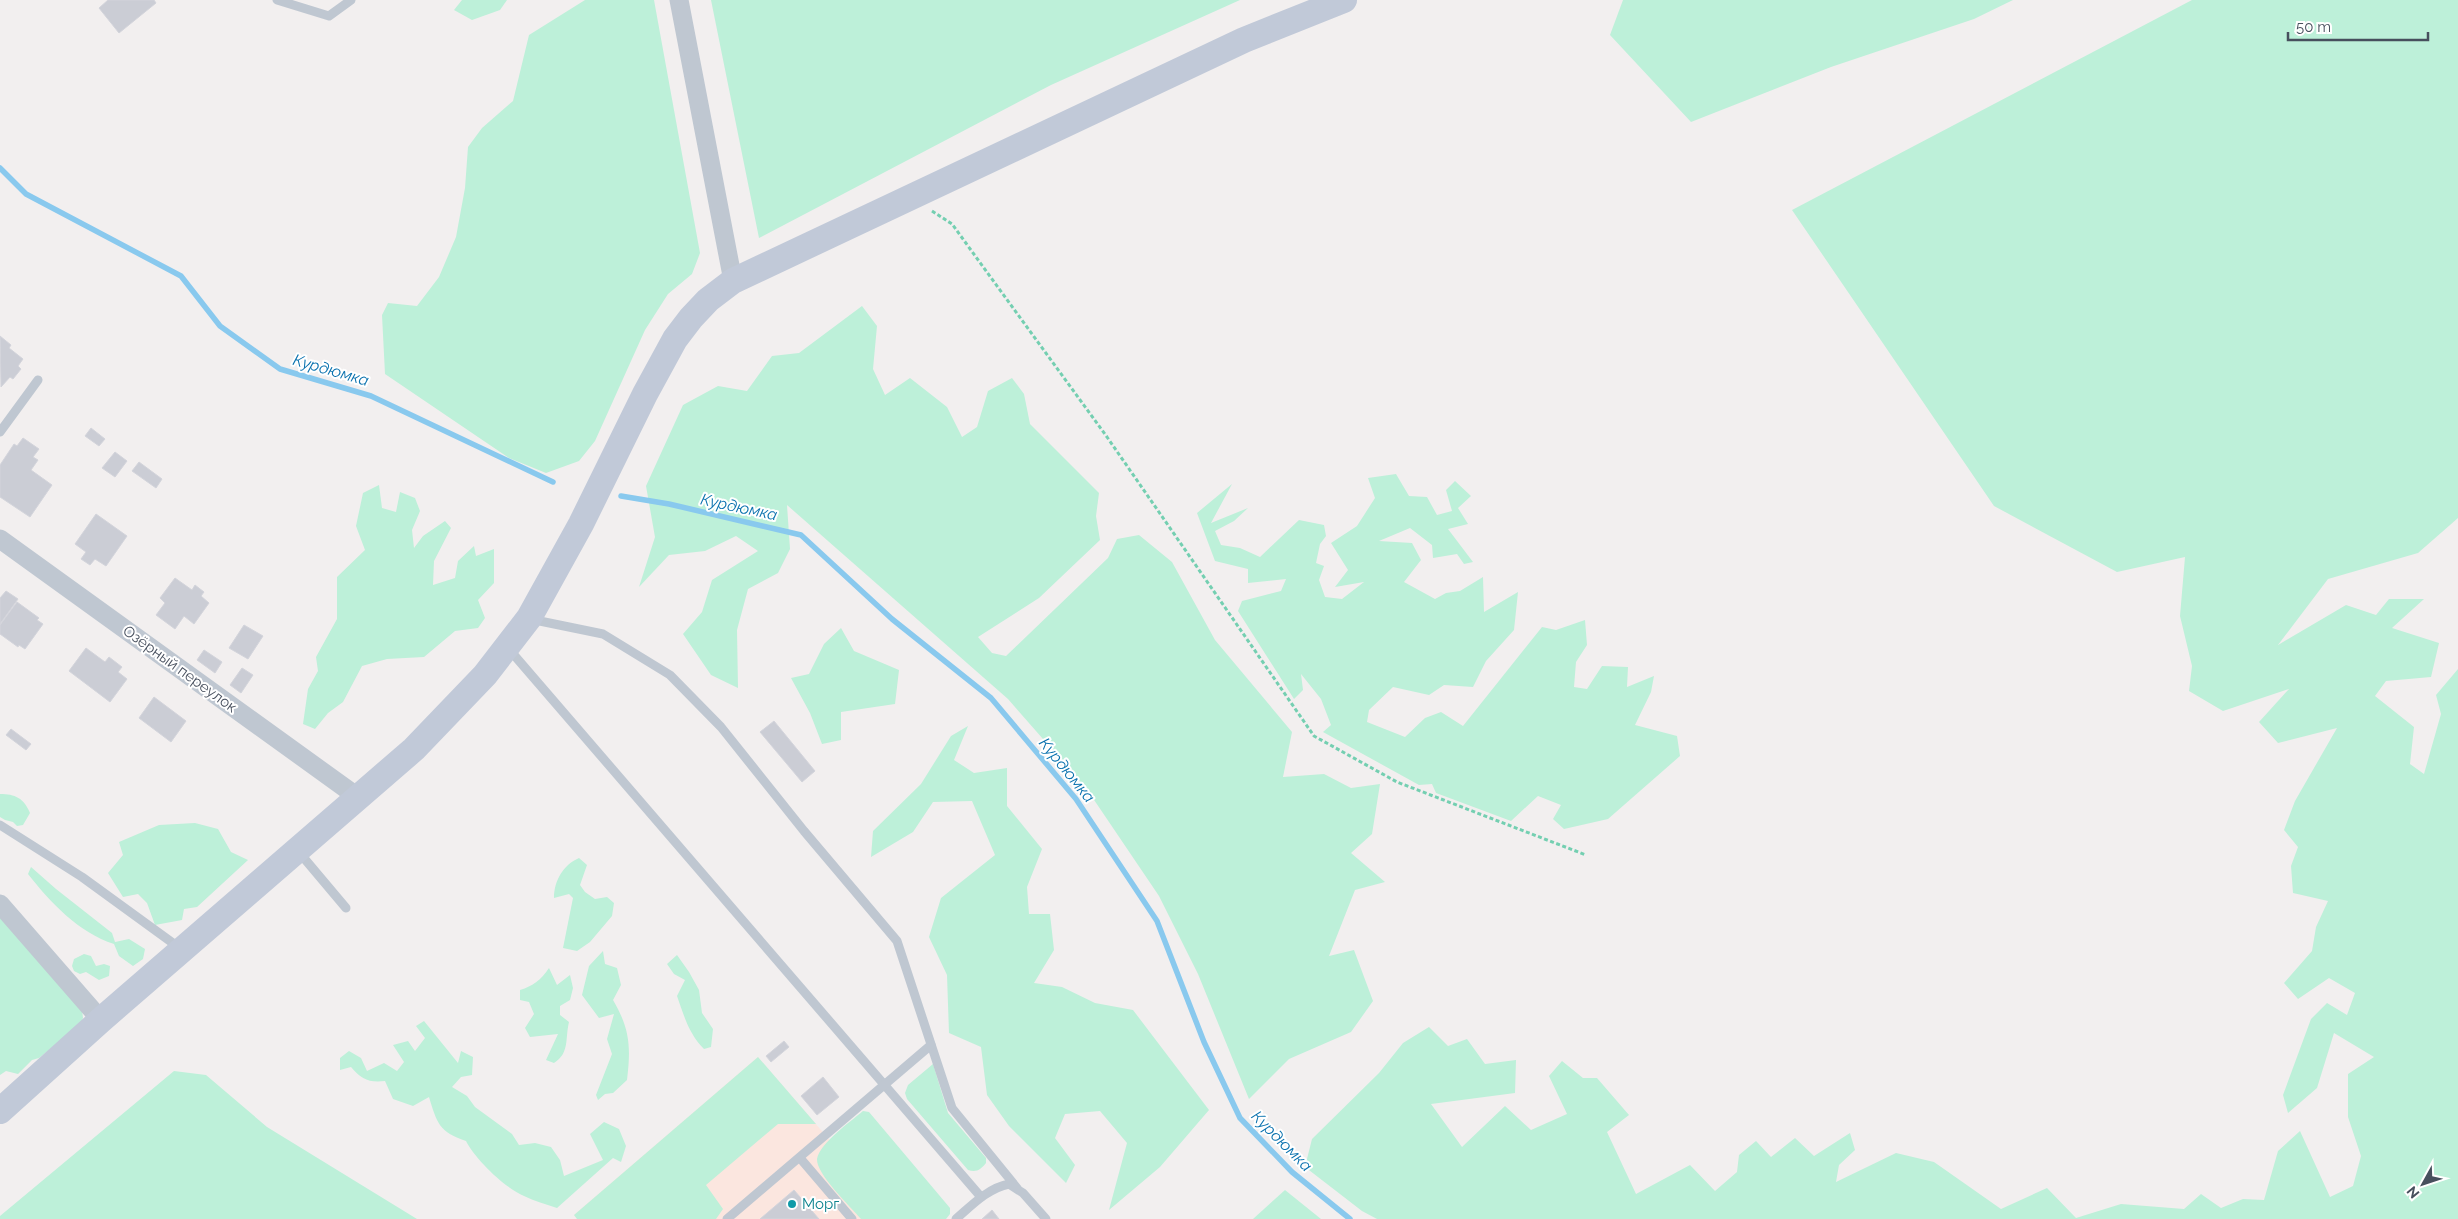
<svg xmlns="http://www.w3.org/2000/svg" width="2458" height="1219" font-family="Raleway,sans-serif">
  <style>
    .medical { fill: #fbe6df }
    .green { fill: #bdf0d9 }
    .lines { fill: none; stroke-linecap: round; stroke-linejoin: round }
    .stream { stroke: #89c9ee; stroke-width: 5.5 }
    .building { fill: #cbcdd5; stroke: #d3d4db }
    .path { stroke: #74cfb1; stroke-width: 3; stroke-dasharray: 4 2.5; stroke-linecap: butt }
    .lane { stroke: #bfc7d1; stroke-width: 9 }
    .street { stroke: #bfc7d1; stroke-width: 19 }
    .secondary { stroke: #c1c9d8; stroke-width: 26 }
    .culture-dot { fill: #0f9aa8; stroke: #fff; stroke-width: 2 }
    .labels { text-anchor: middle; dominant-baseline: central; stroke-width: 4; stroke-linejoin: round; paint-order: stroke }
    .street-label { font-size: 15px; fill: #474f5d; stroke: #fff }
    .culture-label { font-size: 15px; fill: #0d838f; stroke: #fff; text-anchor: start }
    .water-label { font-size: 16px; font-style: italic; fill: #0971ae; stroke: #fff }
  </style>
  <rect width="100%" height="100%" fill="#f2efef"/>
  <path class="medical" d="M 758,1057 L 898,1219 L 577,1219 L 574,1215 Z"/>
  <g class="green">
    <path d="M 462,0 L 507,0 L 500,10 L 472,20 L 454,10 Z"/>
    <path d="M 585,0 L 654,0 L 700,253 L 692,274 L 668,294 L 645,330 L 595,441 L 579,461 L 546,473 L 509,458 L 385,374 L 382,315 L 388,303 L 417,306 L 439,277 L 456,237 L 465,188 L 468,147 L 482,128 L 513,101 L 529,35 Z"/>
    <path d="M 711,0 L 1240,0 L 1051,85 L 759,238 Z"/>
    <path d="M 1623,0 L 2013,0 L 1974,19 L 1831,67 L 1691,122 L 1610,35 Z"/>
    <path d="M 2192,0 L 2458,0 L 2458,518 L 2418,553 L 2328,579 L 2278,645 L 2346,605 L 2376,615 L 2389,599 L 2424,599 L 2392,628 L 2439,643 L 2431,677 L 2386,681 L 2375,696 L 2414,727 L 2410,764 L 2424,774 L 2441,714 L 2436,695 L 2458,669 L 2458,1219 L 1377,1219 L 1362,1211 L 1305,1167 L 1312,1139 L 1379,1073 L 1403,1043 L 1429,1027 L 1448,1046 L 1467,1039 L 1485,1064 L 1516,1060 L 1515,1093 L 1431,1104 L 1462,1147 L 1505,1106 L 1531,1130 L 1567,1114 L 1549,1076 L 1562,1061 L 1583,1078 L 1597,1078 L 1629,1115 L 1607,1132 L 1636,1194 L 1690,1165 L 1715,1191 L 1737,1172 L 1739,1155 L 1756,1141 L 1771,1157 L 1795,1138 L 1814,1156 L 1850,1133 L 1855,1150 L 1839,1165 L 1836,1182 L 1896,1153 L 1934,1162 L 2001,1209 L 2047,1188 L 2076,1218 L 2121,1204 L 2184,1209 L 2201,1194 L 2221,1208 L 2243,1199 L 2264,1200 L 2278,1151 L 2300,1131 L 2330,1197 L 2353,1186 L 2361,1156 L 2348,1117 L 2348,1074 L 2374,1057 L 2334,1033 L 2317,1088 L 2288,1113 L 2283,1095 L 2311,1019 L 2327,1003 L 2347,1015 L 2355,993 L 2329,978 L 2298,999 L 2284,983 L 2312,951 L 2316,927 L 2328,901 L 2293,893 L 2291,866 L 2298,847 L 2284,830 L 2295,801 L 2337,728 L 2278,743 L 2259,722 L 2289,689 L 2223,711 L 2189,691 L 2192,666 L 2180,616 L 2185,557 L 2117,572 L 1994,506 L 1792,210 Z"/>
    <path d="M 862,306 L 877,326 L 873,369 L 885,395 L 910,378 L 947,407 L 962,437 L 977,427 L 988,391 L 1012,378 L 1024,394 L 1030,424 L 1099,493 L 1096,516 L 1100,540 L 1039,598 L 978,637 L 992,653 L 1006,656 L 1108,558 L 1117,539 L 1139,535 L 1172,562 L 1215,640 L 1292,732 L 1283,777 L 1324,774 L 1351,788 L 1380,784 L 1372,834 L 1351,853 L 1385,882 L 1355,890 L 1329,956 L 1354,950 L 1373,1001 L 1351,1032 L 1289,1059 L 1249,1099 L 1198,974 L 1159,896 L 1086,788 L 1008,699 L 787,505 L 790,549 L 778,573 L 748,589 L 737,630 L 738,688 L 711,675 L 683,634 L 702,612 L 712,580 L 758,551 L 736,536 L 705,551 L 669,555 L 639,587 L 655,537 L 646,486 L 683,405 L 718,386 L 747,391 L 772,356 L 799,353 Z"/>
    <path d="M 1396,474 L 1409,496 L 1427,497 L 1437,515 L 1452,511 L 1446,490 L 1455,481 L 1471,496 L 1458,508 L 1468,524 L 1448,529 L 1473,562 L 1464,564 L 1457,554 L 1433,558 L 1432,545 L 1410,528 L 1379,541 L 1412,543 L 1421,560 L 1404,582 L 1435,599 L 1446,593 L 1460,591 L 1483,577 L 1484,612 L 1518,592 L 1514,630 L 1486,661 L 1473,687 L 1444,685 L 1429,695 L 1393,687 L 1369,710 L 1367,722 L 1405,737 L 1425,718 L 1441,712 L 1463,726 L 1542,627 L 1556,630 L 1585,620 L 1587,645 L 1576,662 L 1574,687 L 1587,689 L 1602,666 L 1628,667 L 1627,687 L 1654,676 L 1651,692 L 1635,725 L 1677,736 L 1680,756 L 1608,819 L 1564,829 L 1553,819 L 1561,805 L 1538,796 L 1511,821 L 1436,793 L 1432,784 L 1419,785 L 1323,732 L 1331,725 L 1321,699 L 1301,674 L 1303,690 L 1294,699 L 1238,611 L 1242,601 L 1281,591 L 1286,579 L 1248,583 L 1248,569 L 1215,561 L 1197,513 L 1232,484 L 1211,523 L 1248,508 L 1234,521 L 1215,531 L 1221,545 L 1240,548 L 1260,557 L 1299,520 L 1324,525 L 1326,536 L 1320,544 L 1316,563 L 1324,566 L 1319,580 L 1325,597 L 1342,599 L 1364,582 L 1335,587 L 1348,570 L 1331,543 L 1357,526 L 1375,498 L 1368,478 Z"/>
    <path d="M 379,485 L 382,508 L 396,512 L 400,492 L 415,498 L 420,511 L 412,530 L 414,548 L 423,536 L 445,521 L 451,528 L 434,561 L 433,585 L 455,578 L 458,561 L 474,546 L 476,556 L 494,549 L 494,583 L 478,600 L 485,618 L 478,628 L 455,631 L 424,657 L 387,659 L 362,666 L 343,702 L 328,713 L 315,729 L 303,724 L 308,689 L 318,671 L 316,657 L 337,619 L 337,577 L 365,550 L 356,526 L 363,493 Z"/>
    <path d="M 841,628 L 854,651 L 899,670 L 895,704 L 841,712 L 841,740 L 822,744 L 810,713 L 791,678 L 809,674 L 824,644 Z"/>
    <path d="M 968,726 L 954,760 L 974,773 L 1007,768 L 1007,806 L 1042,849 L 1027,887 L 1029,914 L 1050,914 L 1054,950 L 1034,983 L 1062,987 L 1095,1003 L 1133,1010 L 1209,1110 L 1160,1167 L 1109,1210 L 1127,1143 L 1100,1111 L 1065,1114 L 1055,1138 L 1075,1165 L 1066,1183 L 1009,1126 L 987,1095 L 981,1047 L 949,1033 L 947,975 L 929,937 L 941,898 L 995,855 L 972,801 L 933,802 L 913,832 L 871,857 L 873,831 L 921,784 L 951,736 Z"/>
    <path d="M 0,794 C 15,794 24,798 30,813 L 23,825 L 17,826 L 13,822 L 5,820 L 0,817 Z"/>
    <path d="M 195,823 L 218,829 L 231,852 L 248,860 L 197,907 L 184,909 L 182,920 L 155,925 L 147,903 L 138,894 L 123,897 L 108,873 L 123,855 L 119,842 L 159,825 Z"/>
    <path d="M 579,858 L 587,865 L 580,885 L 585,892 L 595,899 L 607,897 L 614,903 L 612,916 L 590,942 L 577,951 L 563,948 L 573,898 L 569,894 L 554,898 C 554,881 563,865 579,858 Z"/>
    <path d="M 31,867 L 56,889 L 112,933 L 115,942 L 129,939 L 145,949 L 143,959 L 133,966 L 119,956 L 114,944 C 79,933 50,902 28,874 Z"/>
    <path d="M 0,914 L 82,1010 L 83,1018 L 80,1025 L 39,1058 L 32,1060 L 18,1074 L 6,1071 L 0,1075 Z"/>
    <path d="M 603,951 L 605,964 L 617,968 L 621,985 L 613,1000 C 630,1029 631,1047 627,1080 L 613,1093 L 605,1094 L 598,1100 L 596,1095 L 612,1054 L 607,1039 L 614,1014 L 599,1018 L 582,995 L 589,966 Z"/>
    <path d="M 84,954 L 91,956 L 96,966 L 104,964 L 110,966 L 109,976 L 99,980 L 86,972 L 80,974 L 74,971 L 72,966 L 74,959 Z"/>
    <path d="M 677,955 L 689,972 L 699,990 L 702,1013 L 713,1029 L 711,1047 L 704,1049 C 689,1034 684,1016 677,996 L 685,980 L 674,974 L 667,964 Z"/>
    <path d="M 549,968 L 557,985 L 570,975 L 573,988 L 570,1000 L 560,1006 L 560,1015 L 569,1022 C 565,1038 570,1053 554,1063 L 546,1060 L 558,1034 L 530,1037 L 525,1028 L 534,1014 L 529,1002 L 520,1000 L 520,990 C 533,986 541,980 549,968 Z"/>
    <path d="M 424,1021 L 458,1063 L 461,1051 L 473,1057 L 472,1075 L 461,1077 L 452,1087 L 467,1096 L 475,1107 L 512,1134 L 519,1145 L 535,1143 L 551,1147 L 560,1160 L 564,1176 L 603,1160 L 590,1134 L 604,1122 L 619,1129 L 626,1146 L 621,1162 L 613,1158 L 557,1208 C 546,1204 534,1201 524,1196 C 505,1188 475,1159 466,1141 C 439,1132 437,1123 429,1097 L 413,1106 L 393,1099 L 385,1081 C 369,1083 361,1079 351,1067 L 340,1070 L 340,1058 L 349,1051 L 361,1058 L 367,1071 L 384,1063 L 397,1071 L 404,1062 L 393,1045 L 408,1041 L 415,1051 L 425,1038 L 416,1026 Z"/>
    <path d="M 758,1057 L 816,1124 L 778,1124 L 706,1185 L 723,1209 L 716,1219 L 577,1219 L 574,1215 Z"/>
    <path d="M 933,1064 L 948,1113 L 986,1158 L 986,1163 C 981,1169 977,1173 968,1170 L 907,1099 L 905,1093 L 908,1085 Z"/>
    <path d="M 174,1071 L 206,1075 L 267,1127 L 417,1219 L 0,1219 L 0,1216 Z"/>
    <path d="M 863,1111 L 869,1112 L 950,1208 L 950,1214 L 946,1219 L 861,1219 C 851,1207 816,1174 817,1159 C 820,1143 850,1122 863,1111 Z"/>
    <path d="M 1285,1190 L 1321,1219 L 1253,1219 Z"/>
  </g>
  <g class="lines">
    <g class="stream">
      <path d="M 0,168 L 26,194 L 181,276 L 220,326 L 280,369 L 371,396 L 553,482"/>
      <path d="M 621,496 L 669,504 L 801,535 L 892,619 L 991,698 L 1076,799 L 1157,921 L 1204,1042 L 1240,1118 L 1292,1172 L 1350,1219"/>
    </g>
  </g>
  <g class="building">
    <path d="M 108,0 L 154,0 L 156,3 L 119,33 L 99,8 Z"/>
    <path d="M 0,336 L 11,345 L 9,348 L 23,359 L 18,366 L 21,369 L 13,379 L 10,377 L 1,387 Z"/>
    <path d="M 91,428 L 105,439 L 99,446 L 85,436 Z"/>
    <path d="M 23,438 L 39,449 L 33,457 L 38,460 L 31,470 L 52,485 L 30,517 L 0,497 L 0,465 L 14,444 L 17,446 Z"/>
    <path d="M 115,452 L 127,461 L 115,477 L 102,468 Z"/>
    <path d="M 139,462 L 162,479 L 156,488 L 132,471 Z"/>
    <path d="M 96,514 L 127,536 L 106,566 L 95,559 L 90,565 L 81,559 L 86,552 L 75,544 Z"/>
    <path d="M 175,578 L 192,590 L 195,585 L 204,592 L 201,596 L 209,603 L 194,624 L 184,616 L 175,629 L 156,615 L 165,603 L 160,598 Z"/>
    <path d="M 6,591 L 18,599 L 0,624 L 0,598 Z"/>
    <path d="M 17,602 L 39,618 L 37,620 L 43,624 L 25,649 L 19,645 L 18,647 L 0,634 L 0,625 Z"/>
    <path d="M 244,625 L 263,636 L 248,659 L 229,648 Z"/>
    <path d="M 86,648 L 105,662 L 109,657 L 122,667 L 118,672 L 127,679 L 110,702 L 69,671 Z"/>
    <path d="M 204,650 L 222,662 L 215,673 L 197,660 Z"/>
    <path d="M 242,668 L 253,675 L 241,693 L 230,685 Z"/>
    <path d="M 154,697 L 186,721 L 171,742 L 139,718 Z"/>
    <path d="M 774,721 L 815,771 L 802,782 L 760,732 Z"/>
    <path d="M 11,729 L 31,744 L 26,750 L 6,735 Z"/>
    <path d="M 784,1041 L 789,1047 L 771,1062 L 766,1056 Z"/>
    <path d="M 823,1077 L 839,1097 L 817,1115 L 801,1096 Z"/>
    <path d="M 794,1190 L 819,1219 L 760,1219 Z"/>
    <path d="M 992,1210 L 999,1219 L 982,1219 Z"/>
  </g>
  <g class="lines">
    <path class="path" d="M 932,211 L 952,224 L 1107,437 L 1314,736 L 1397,782 L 1586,855"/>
    <g class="lane">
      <path d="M 277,0 L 329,16 L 351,0"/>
      <path d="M 0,432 L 38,380"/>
      <path d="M 530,619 L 603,634 L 670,675 L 721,727 L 804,831 L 897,941 L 952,1108 L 1017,1188"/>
      <path d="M 508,648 L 981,1197"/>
      <path d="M 0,825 L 82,877 L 181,949"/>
      <path d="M 298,851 L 346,908"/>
      <path d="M 800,1158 L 852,1219"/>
      <path d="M 727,1219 L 931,1045"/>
      <path d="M 956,1219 C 971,1206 988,1188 1009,1184 L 1023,1193 L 1046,1219"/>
    </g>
    <g class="street">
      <path d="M 679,0 L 733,281"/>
      <path d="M 0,539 L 359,798"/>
      <path d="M 0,904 L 101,1020"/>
    </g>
    <path class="secondary" d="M 0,1111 L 101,1020 L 414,749 L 485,675 L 529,618 L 581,524 L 645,394 L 675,339 L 691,318 L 708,300 L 733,281 L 1244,40 L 1344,0"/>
  </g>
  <circle class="culture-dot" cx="792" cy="1204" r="5"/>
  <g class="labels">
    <g class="street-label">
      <text transform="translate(180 669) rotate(36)">Озёрный переулок</text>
    </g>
    <g class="culture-label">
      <text x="802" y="1204">Морг</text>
    </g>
    <g class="water-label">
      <text transform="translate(331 370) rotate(16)">Курдюмка</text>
      <text transform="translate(739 507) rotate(12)">Курдюмка</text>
      <text transform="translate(1067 770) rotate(51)">Курдюмка</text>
      <text transform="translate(1282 1141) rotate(45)">Курдюмка</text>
    </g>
  </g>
  <g transform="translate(2423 1184) rotate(230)" stroke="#ffffff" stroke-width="4" paint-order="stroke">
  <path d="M0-4L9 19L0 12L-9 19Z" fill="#474f5d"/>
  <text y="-8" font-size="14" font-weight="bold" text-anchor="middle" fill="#474f5d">N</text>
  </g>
  <path d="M2288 32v8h140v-8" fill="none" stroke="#474f5d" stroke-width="2.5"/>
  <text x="2296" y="32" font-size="15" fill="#474f5d" stroke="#ffffff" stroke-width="4" paint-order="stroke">50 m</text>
</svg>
